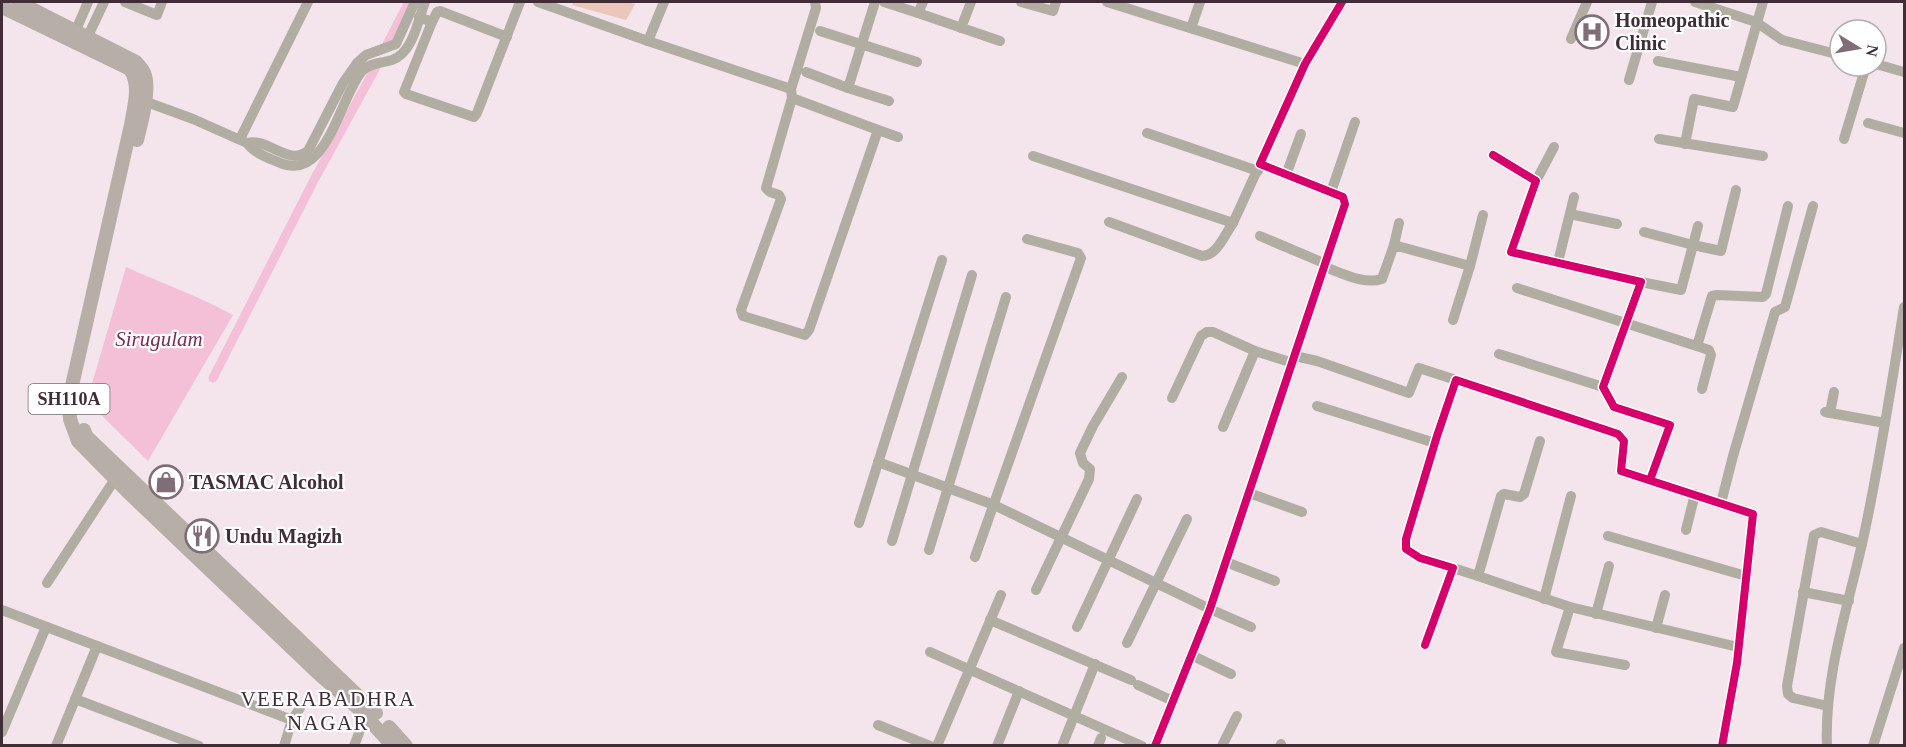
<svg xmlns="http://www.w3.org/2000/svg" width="1906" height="747" font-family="Georgia,serif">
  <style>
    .green { fill: #ebc6ba }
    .water { fill: #f3c0d8 }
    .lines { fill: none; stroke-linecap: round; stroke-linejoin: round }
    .canal { stroke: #f3c0d8; stroke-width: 9 }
    .minor { stroke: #b1ada3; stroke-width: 10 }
    .major { stroke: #b6aea7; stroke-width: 14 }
    .cycleway-casing { stroke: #fff; stroke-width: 11 }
    .cycleway { stroke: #d6006c; stroke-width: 8 }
    .labels { text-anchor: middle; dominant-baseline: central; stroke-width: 4.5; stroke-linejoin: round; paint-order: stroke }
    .shield { fill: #fff; stroke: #7a6c73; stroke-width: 1.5 }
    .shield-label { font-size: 18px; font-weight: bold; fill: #412d37 }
    .poi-label { font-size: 20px; font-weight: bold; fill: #412d37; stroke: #fff; text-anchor: start }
    .water-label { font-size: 21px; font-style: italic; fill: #782d56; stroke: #fff }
    .neighbourhood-label { font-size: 21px; letter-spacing: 1.5px; fill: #412d37; stroke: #fff }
  </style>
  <rect width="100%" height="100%" fill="#f4e4eb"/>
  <path class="green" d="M 573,2 L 627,2 L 635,4 L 626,20 L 572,5 Z"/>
  <path class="water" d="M 126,267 C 161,283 199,296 233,315 L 148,461 L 87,401 Z"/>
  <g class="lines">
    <g class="canal">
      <path d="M 387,44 L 409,2"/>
      <path d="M 213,378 L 315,178 L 376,67"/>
    </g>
    <g class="minor">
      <path d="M 125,2 L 157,15 L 162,2"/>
      <path d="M 538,2 L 648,41"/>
      <path d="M 664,2 L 648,41 L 791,89"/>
      <path d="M 875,2 L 848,88 L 889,101"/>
      <path d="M 884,2 L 918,13 L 923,2"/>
      <path d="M 1021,2 L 1053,11 L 1056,2"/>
      <path d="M 1107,2 L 1305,64"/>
      <path d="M 1695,2 L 1756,22 L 1782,40 L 1840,55"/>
      <path d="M 918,13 L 1000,41"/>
      <path d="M 419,17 L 432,22 L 404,92 L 406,94 L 474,117 L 477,113 L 520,2"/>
      <path d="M 432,22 L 437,12 L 440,11 L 507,37"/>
      <path d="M 961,28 L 971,2"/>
      <path d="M 1191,28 L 1200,2"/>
      <path d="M 76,30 L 88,2"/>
      <path d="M 820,31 L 917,62"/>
      <path d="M 88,36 L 104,2"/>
      <path d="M 1571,39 L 1587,2"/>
      <path d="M 1658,61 L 1741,77"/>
      <path d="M 1876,64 L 1904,72"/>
      <path d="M 806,72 L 848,88"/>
      <path d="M 1629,80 L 1652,2"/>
      <path d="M 792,98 L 878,130 L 809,330 L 805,335 L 743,316 L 741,310 L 781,199 L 779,195 L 770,192 L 766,188 L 792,98 L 791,89 L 816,8 L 815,2"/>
      <path d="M 144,101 L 193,119 L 247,143 C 254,153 266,157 278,162 C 327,185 339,98 362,71 C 369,63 382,63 392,60 C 413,53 418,20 425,2"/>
      <path d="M 1868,123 L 1904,133"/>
      <path d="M 878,130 L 898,137"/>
      <path d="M 1147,133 L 1258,171"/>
      <path d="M 240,139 L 308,2"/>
      <path d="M 1659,139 L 1763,156"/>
      <path d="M 1844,139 L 1866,66"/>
      <path d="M 247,143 C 268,137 288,167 308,151 L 343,83 L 357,63 L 366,55 L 396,44 L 415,2"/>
      <path d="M 1685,144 L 1694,99 L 1733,107 L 1763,2"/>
      <path d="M 1493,155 L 1536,181 L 1511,252 L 1641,282 L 1603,387 L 1614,407 L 1670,425 L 1650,480"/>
      <path d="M 1033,156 L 1233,223 L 1260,164"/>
      <path d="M 1286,175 L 1301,134"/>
      <path d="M 1536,181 L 1554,147"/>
      <path d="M 1331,192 L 1355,122"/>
      <path d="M 1570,214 L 1617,224"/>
      <path d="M 1109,222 L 1202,256 C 1217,256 1225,234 1233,223"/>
      <path d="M 1644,232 L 1693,245 L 1698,226"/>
      <path d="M 1260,236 L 1326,264"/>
      <path d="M 1394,245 L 1399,223"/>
      <path d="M 1558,262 L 1574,197"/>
      <path d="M 1470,266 L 1483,215"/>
      <path d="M 1325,267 C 1342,273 1364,285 1382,279 L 1394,245 L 1470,266 L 1453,320"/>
      <path d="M 1641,282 L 1681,290 L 1693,245 L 1721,251 L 1736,190"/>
      <path d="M 1517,288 L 1709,350 L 1711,355 L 1702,389"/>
      <path d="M 1697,346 L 1712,296 L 1717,295 L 1763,297 L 1766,294 L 1788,206"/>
      <path d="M 1499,354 L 1603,387"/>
      <path d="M 1295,356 L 1317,361 L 1409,393 L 1419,368 L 1456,380"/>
      <path d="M 1172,398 L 1201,336 L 1207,332 L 1213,332 L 1255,351 L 1293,363"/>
      <path d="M 1317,406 L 1435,443"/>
      <path d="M 1825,412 L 1885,423"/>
      <path d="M 1830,413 L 1834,392"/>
      <path d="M 1223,427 L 1255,351"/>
      <path d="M 1540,441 L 1524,494 L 1520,497 L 1504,494 L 1501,496 L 1478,576 L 1570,607 L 1738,647"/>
      <path d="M 878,462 L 994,505 L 1210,609 L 1251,627"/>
      <path d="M 1249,493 L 1302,512"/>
      <path d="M 1721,503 L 1733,456 L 1775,312 L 1785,307 L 1813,206"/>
      <path d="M 859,523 L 942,260"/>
      <path d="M 1686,530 L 1695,494"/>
      <path d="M 1608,536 L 1746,576"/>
      <path d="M 892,541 L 972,275"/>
      <path d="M 929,550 L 1006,297"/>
      <path d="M 975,557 L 1081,258 L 1078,253 L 1027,239"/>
      <path d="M 1226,562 L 1275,581"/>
      <path d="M 1453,568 L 1478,576"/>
      <path d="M 47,583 L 115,479"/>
      <path d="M 1036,590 L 1089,479 L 1090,469 L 1083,463 L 1080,453 L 1093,426 L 1122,377"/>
      <path d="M 1803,592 L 1849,601"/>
      <path d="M 1544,599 L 1571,496"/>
      <path d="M 1570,607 L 1556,652 L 1625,665"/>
      <path d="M 2,610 L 292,720"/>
      <path d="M 1596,614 L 1609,566"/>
      <path d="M 990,620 L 1131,680"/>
      <path d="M 1077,627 L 1137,499"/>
      <path d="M 1656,628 L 1665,595"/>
      <path d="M 1127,643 L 1187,519"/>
      <path d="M 1425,645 L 1453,568 L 1420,558 L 1406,549 L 1406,539 L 1437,436 L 1456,380 L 1618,434 L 1624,441 L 1621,471 L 1753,514 L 1737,663 L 1722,746"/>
      <path d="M 930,652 L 1142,746"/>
      <path d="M 1191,655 L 1231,674"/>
      <path d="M 1138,685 L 1173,701"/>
      <path d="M 75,699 L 199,746"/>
      <path d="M 1828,706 L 1793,698 L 1788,694 L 1787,686 L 1814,535 L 1821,532 L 1862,544"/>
      <path d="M 878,725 L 930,746"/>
      <path d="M 2,732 L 46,627"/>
      <path d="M 56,746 L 97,646"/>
      <path d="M 284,746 L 292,720 L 300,708"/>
      <path d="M 354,746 L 368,709"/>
      <path d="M 937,746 L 1001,595"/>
      <path d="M 997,746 L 1019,691"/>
      <path d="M 1062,746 L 1095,664"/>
      <path d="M 1098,746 L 1101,738"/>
      <path d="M 1155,746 L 1210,609 L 1345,204 L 1343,197 L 1260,164 L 1305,64 L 1342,2"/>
      <path d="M 1222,746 L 1237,716"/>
      <path d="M 1280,746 L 1281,744"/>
      <path d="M 1827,746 C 1824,675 1849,604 1864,535 C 1880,460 1892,383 1904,307"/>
      <path d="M 1873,746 L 1904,648"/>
    </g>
    <g class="major">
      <path d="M 18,2 L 136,62 C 138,65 143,69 144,73 C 151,88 141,124 137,140"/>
      <path d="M 2,7 L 130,69 C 141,85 134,107 131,125 L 69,399 L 70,419 L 78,441 L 129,493 L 319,674 L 359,709 L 393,746"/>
      <path d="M 84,430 L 86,436 L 376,713"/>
      <path d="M 389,727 L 406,746"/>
    </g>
    <defs>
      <g id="cycleway">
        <path d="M 1493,155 L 1536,181 L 1511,252 L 1641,282 L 1603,387 L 1614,407 L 1670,425 L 1650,480"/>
        <path d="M 1425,645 L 1453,568 L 1420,558 L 1406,549 L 1406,539 L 1437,436 L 1456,380 L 1618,434 L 1624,441 L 1621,471 L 1753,514 L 1737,663 L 1722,746"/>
        <path d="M 1155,746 L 1210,609 L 1345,204 L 1343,197 L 1260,164 L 1305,64 L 1342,2"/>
      </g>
    </defs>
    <use href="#cycleway" class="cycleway-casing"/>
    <use href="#cycleway" class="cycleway"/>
  </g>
  <defs>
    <symbol id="hospital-ring" viewBox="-11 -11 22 22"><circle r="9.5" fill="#fff" stroke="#806d76" stroke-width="1.5"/><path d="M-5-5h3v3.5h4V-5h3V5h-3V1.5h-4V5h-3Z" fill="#806d76"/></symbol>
    <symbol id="shop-ring" viewBox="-11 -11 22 22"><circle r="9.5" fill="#fff" stroke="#806d76" stroke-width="1.5"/><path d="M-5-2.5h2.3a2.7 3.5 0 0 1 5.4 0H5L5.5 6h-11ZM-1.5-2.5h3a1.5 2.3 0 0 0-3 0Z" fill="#806d76"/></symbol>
    <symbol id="restaurant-ring" viewBox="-11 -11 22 22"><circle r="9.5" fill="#fff" stroke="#806d76" stroke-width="1.5"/><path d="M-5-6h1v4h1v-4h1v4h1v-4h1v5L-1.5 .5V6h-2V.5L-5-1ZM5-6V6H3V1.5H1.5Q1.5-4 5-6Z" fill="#806d76"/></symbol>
  </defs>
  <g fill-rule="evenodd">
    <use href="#hospital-ring" x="1573" y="13" width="38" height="38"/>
    <use href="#shop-ring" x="147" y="463" width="38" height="38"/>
    <use href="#restaurant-ring" x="183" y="517" width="38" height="38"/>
  </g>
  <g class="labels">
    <rect class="shield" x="28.5" y="384" width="81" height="30" rx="4.5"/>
    <g class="shield-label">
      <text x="69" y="399">SH110A</text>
    </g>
    <g class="poi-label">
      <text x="1615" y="20">Homeopathic<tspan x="1615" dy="23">Clinic</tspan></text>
      <text x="189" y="482">TASMAC Alcohol</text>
      <text x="225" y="536">Undu Magizh</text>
    </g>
    <g class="water-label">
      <text x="159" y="339">Sirugulam</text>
    </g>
    <g class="neighbourhood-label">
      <text x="328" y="699">VEERABADHRA<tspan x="328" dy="24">NAGAR</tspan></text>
    </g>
  </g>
  <rect width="1906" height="747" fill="none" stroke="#412d37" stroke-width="6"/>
  <g transform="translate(1858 48) rotate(101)"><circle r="28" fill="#ffffff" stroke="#b3abaf" stroke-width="1.5"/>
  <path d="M0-4.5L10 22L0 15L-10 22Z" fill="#806d76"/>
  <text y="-9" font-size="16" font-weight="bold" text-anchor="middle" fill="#412d37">N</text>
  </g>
</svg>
